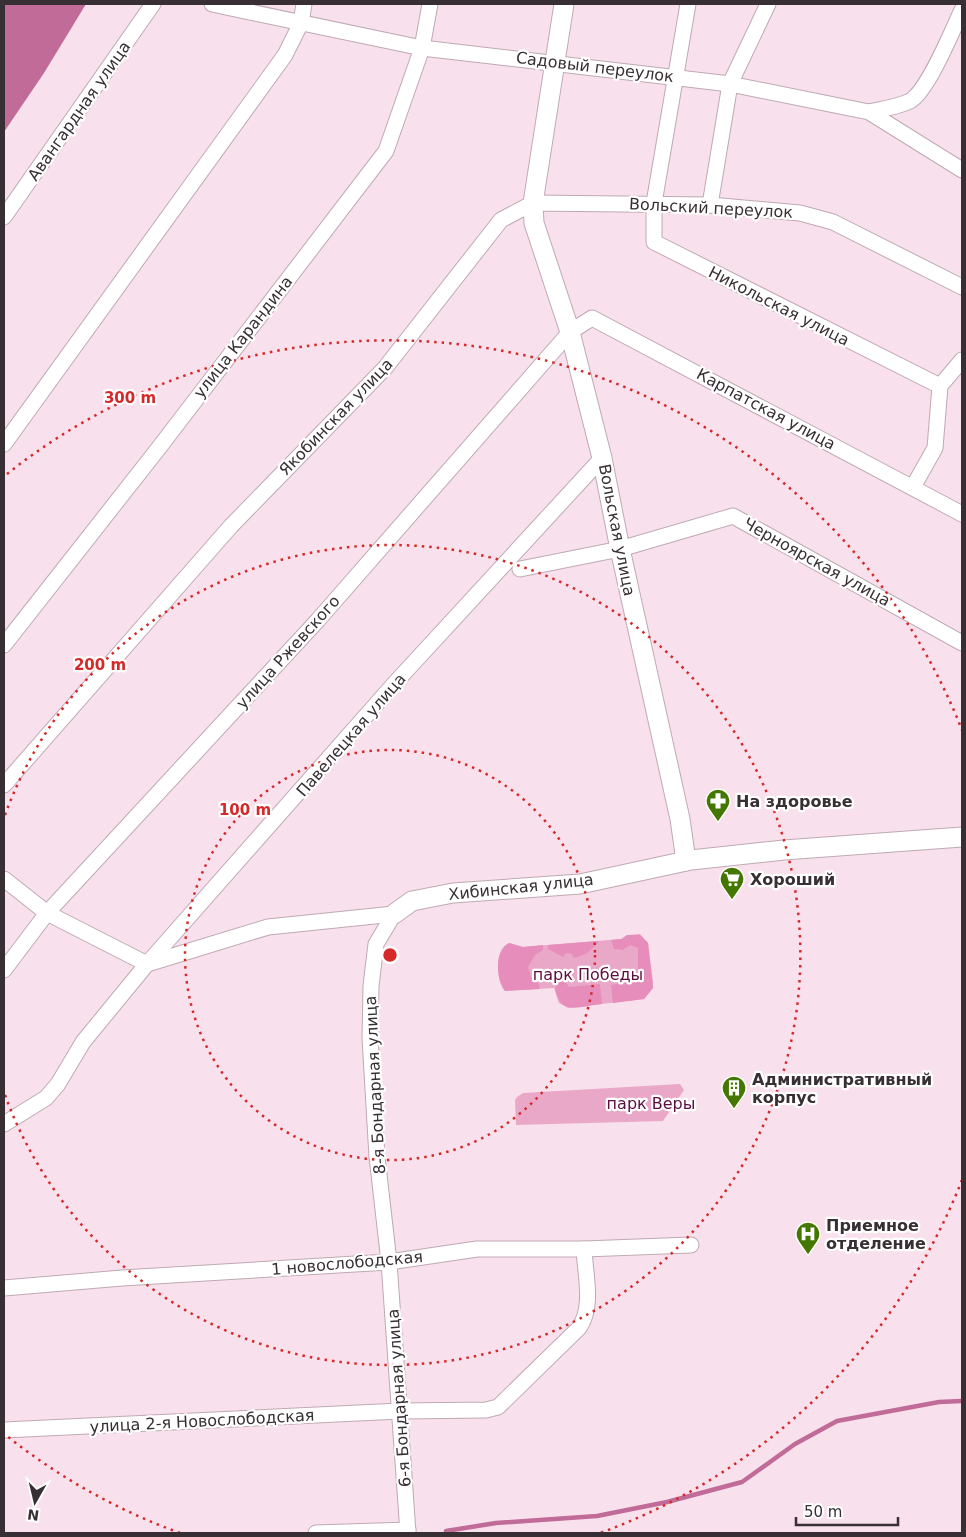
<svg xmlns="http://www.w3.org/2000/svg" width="966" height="1537" font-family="'DejaVu Sans',sans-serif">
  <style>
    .green { fill: #eaa8c8 }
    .forest { fill: #e78dbb }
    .water { fill: #c16b98 }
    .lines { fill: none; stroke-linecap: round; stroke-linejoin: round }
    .stream { stroke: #c16b98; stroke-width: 4.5 }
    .minor-casing { stroke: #bfa9b3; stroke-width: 17 }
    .tertiary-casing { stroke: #bfa9b3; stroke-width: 21 }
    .minor { stroke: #fff; stroke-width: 15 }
    .tertiary { stroke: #fff; stroke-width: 19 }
    .ring { fill: none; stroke: #d62828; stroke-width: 2.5; stroke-dasharray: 2.5 5 }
    .labels { text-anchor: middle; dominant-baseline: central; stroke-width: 4.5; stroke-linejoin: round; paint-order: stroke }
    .street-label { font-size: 16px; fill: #372f33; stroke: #fff }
    .poi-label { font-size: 16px; font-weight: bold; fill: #372f33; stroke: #fff; text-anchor: start }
    .park-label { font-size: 16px; fill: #5c0c3e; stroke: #fff }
    .centre { fill: #d62828; stroke: #fff; stroke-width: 2.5 }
    .ring-label { font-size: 15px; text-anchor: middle; font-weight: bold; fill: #d62828; stroke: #fff; stroke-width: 4.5; stroke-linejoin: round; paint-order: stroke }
  </style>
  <rect width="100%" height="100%" fill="#f8e1ec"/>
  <g class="green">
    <path d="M 640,934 L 648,943 L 653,981 L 653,988 L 644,999 L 568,1008 L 559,1003 L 554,988 L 505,991 C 496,980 494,950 509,943 L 523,947 L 621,939 L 627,935 Z"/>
    <path d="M 680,1084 L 684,1090 L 663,1121 L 516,1125 L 515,1100 L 517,1097 L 523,1093 Z"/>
  </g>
  <g class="forest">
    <path d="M 640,935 L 648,943 L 653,988 L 644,999 L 613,1003 L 611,985 L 638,980 L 638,948 L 630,945 L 623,950 L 614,949 L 611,940 L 622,939 L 627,935 Z"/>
    <path d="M 598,941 L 598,943 L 586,954 L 574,958 L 572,954 L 566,953 L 563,957 L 548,949 L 548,945 Z"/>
    <path d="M 509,943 L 523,947 L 543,945 L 543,950 L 535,955 L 528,967 L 531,977 L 539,984 L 540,989 L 505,991 C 496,980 494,950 509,943 Z"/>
    <path d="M 563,978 L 569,987 L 600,984 L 602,1004 C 580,1006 560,1017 555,988 Z"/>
  </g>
  <path class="water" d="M 4,4 L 86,4 L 44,73 L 4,132 Z"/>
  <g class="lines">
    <path class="stream" d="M 446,1531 L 496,1523 L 597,1516 L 667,1502 L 742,1482 L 795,1444 L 837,1421 L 939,1402 L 962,1401"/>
    <defs>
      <g id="minor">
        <path d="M 212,4 L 422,48 L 730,84 L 869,112 L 962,170"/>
        <path d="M 688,4 L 654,203 L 654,242 L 940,386"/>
        <path d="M 869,112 C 882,109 898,107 910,101 C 928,91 952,31 962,10"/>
        <path d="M 710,205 L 730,84 L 768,4"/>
        <path d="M 4,217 L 153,4"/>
        <path d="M 4,444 L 285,55 L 301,23 L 304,4"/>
        <path d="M 913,487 L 935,448 L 940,386 L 962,360"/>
        <path d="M 520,569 L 620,549 L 733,516 L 962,643"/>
        <path d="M 4,645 L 158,449 L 386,151 L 422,48 L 430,4"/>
        <path d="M 4,785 L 231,526 L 385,368 L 501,220 L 533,203 L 710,205 L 800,213 L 833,222 L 962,287"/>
        <path d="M 4,879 L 47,913 L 147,964 L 268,927 L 394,914"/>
        <path d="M 394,914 L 376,944 L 371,986 L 370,1038 L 377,1157 L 389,1262 L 408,1533"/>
        <path d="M 4,970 L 47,913 L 318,620 L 570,332 L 592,318 L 962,514"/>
        <path d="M 4,1124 L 46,1098 L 58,1084 L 83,1042 L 147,964 L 394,684 L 602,458"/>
        <path d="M 4,1288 L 122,1278 L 389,1262 L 477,1249 L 584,1249 L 691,1245"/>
        <path d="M 4,1430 L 400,1411 L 486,1410 L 498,1407 L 579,1328 C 594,1307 585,1274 584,1249"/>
        <path d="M 316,1533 L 408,1530"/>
      </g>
      <g id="tertiary">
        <path d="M 564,4 L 533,203 L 534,223 L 570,332 L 602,458 L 620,549 L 680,819 L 686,861"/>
        <path d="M 394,914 L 412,901 L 453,893 L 580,884 L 691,860 L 784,850 L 962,837"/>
      </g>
    </defs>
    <use href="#minor" class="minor-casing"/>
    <use href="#tertiary" class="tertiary-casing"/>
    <use href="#minor" class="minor"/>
    <use href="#tertiary" class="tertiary"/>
  </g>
  <g class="ring">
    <circle cx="390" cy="955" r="205"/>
    <path d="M5 815A410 410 0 1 1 5 1095"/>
    <path d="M962 1180A615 615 0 0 1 600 1533M180 1533A615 615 0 0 1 7 1436M7 474A615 615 0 0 1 962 730"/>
  </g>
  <defs>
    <symbol id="pharmacy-pin" viewBox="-11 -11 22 30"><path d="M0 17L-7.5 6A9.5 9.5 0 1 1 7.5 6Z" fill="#447701" stroke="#fff"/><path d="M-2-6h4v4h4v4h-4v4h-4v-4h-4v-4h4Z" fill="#fff"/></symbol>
    <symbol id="supermarket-pin" viewBox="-11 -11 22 30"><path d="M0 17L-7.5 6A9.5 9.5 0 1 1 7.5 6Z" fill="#447701" stroke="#fff"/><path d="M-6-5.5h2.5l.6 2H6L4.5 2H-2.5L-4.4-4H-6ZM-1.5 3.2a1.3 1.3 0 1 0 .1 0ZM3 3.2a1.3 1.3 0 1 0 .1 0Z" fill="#fff"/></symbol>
    <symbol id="building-pin" viewBox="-11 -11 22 30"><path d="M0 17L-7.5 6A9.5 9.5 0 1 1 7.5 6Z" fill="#447701" stroke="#fff"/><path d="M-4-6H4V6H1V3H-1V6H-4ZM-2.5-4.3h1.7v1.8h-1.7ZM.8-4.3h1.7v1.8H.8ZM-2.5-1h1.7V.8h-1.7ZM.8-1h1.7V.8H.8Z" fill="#fff"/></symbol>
    <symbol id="hospital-pin" viewBox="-11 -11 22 30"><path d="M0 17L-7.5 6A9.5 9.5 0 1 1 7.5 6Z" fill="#447701" stroke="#fff"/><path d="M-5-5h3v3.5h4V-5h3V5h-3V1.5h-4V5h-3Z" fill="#fff"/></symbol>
  </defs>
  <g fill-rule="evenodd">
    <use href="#pharmacy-pin" x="704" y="787" width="28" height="38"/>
    <use href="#supermarket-pin" x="718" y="865" width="28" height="38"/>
    <use href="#building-pin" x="720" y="1074" width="28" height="38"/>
    <use href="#hospital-pin" x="794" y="1220" width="28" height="38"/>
  </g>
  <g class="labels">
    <g class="street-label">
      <text transform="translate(595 67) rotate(7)">Садовый переулок</text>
      <text transform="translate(79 111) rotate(-55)">Авангардная улица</text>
      <text transform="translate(711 208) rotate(3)">Вольский переулок</text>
      <text transform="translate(779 306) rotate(27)">Никольская улица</text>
      <text transform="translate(243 337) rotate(-52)">улица Карандина</text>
      <text transform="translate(766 409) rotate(28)">Карпатская улица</text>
      <text transform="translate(336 417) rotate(-46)">Якобинская улица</text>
      <text transform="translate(617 530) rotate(79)">Вольская улица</text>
      <text transform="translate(817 562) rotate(29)">Черноярская улица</text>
      <text transform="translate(288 652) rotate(-48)">улица Ржевского</text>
      <text transform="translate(351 735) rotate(-49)">Павелецкая улица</text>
      <text transform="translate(521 887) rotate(-6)">Хибинская улица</text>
      <text transform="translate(375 1085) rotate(-93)">8-я Бондарная улица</text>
      <text transform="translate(347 1263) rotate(-5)">1 новослободская</text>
      <text transform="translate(399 1398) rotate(-94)">6-я Бондарная улица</text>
      <text transform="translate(202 1421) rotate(-3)">улица 2-я Новослободская</text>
    </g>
    <g class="poi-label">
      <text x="736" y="801">На здоровье</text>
      <text x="750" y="879">Хороший</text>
      <text x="752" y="1079">Административный<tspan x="752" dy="18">корпус</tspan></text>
      <text x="826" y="1225">Приемное<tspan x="826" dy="18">отделение</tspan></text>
    </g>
    <g class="park-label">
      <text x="588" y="974">парк Победы</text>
      <text x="651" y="1103">парк Веры</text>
    </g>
  </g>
  <circle cx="390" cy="955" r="8" class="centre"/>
  <g class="ring-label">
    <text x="130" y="403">300 m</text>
    <text x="100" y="670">200 m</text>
    <text x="245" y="815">100 m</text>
  </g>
  <rect width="966" height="1537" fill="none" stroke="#372f33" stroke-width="10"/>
  <g transform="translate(35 1502) rotate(188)" stroke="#ffffff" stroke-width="4" paint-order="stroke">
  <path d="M0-4L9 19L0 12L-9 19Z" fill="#372f33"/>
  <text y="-8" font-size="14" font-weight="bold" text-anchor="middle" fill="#372f33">N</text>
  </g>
  <path d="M796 1517v8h102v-8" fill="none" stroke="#372f33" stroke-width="2.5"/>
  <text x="804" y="1517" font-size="15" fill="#372f33" stroke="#ffffff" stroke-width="4" paint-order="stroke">50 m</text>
</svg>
